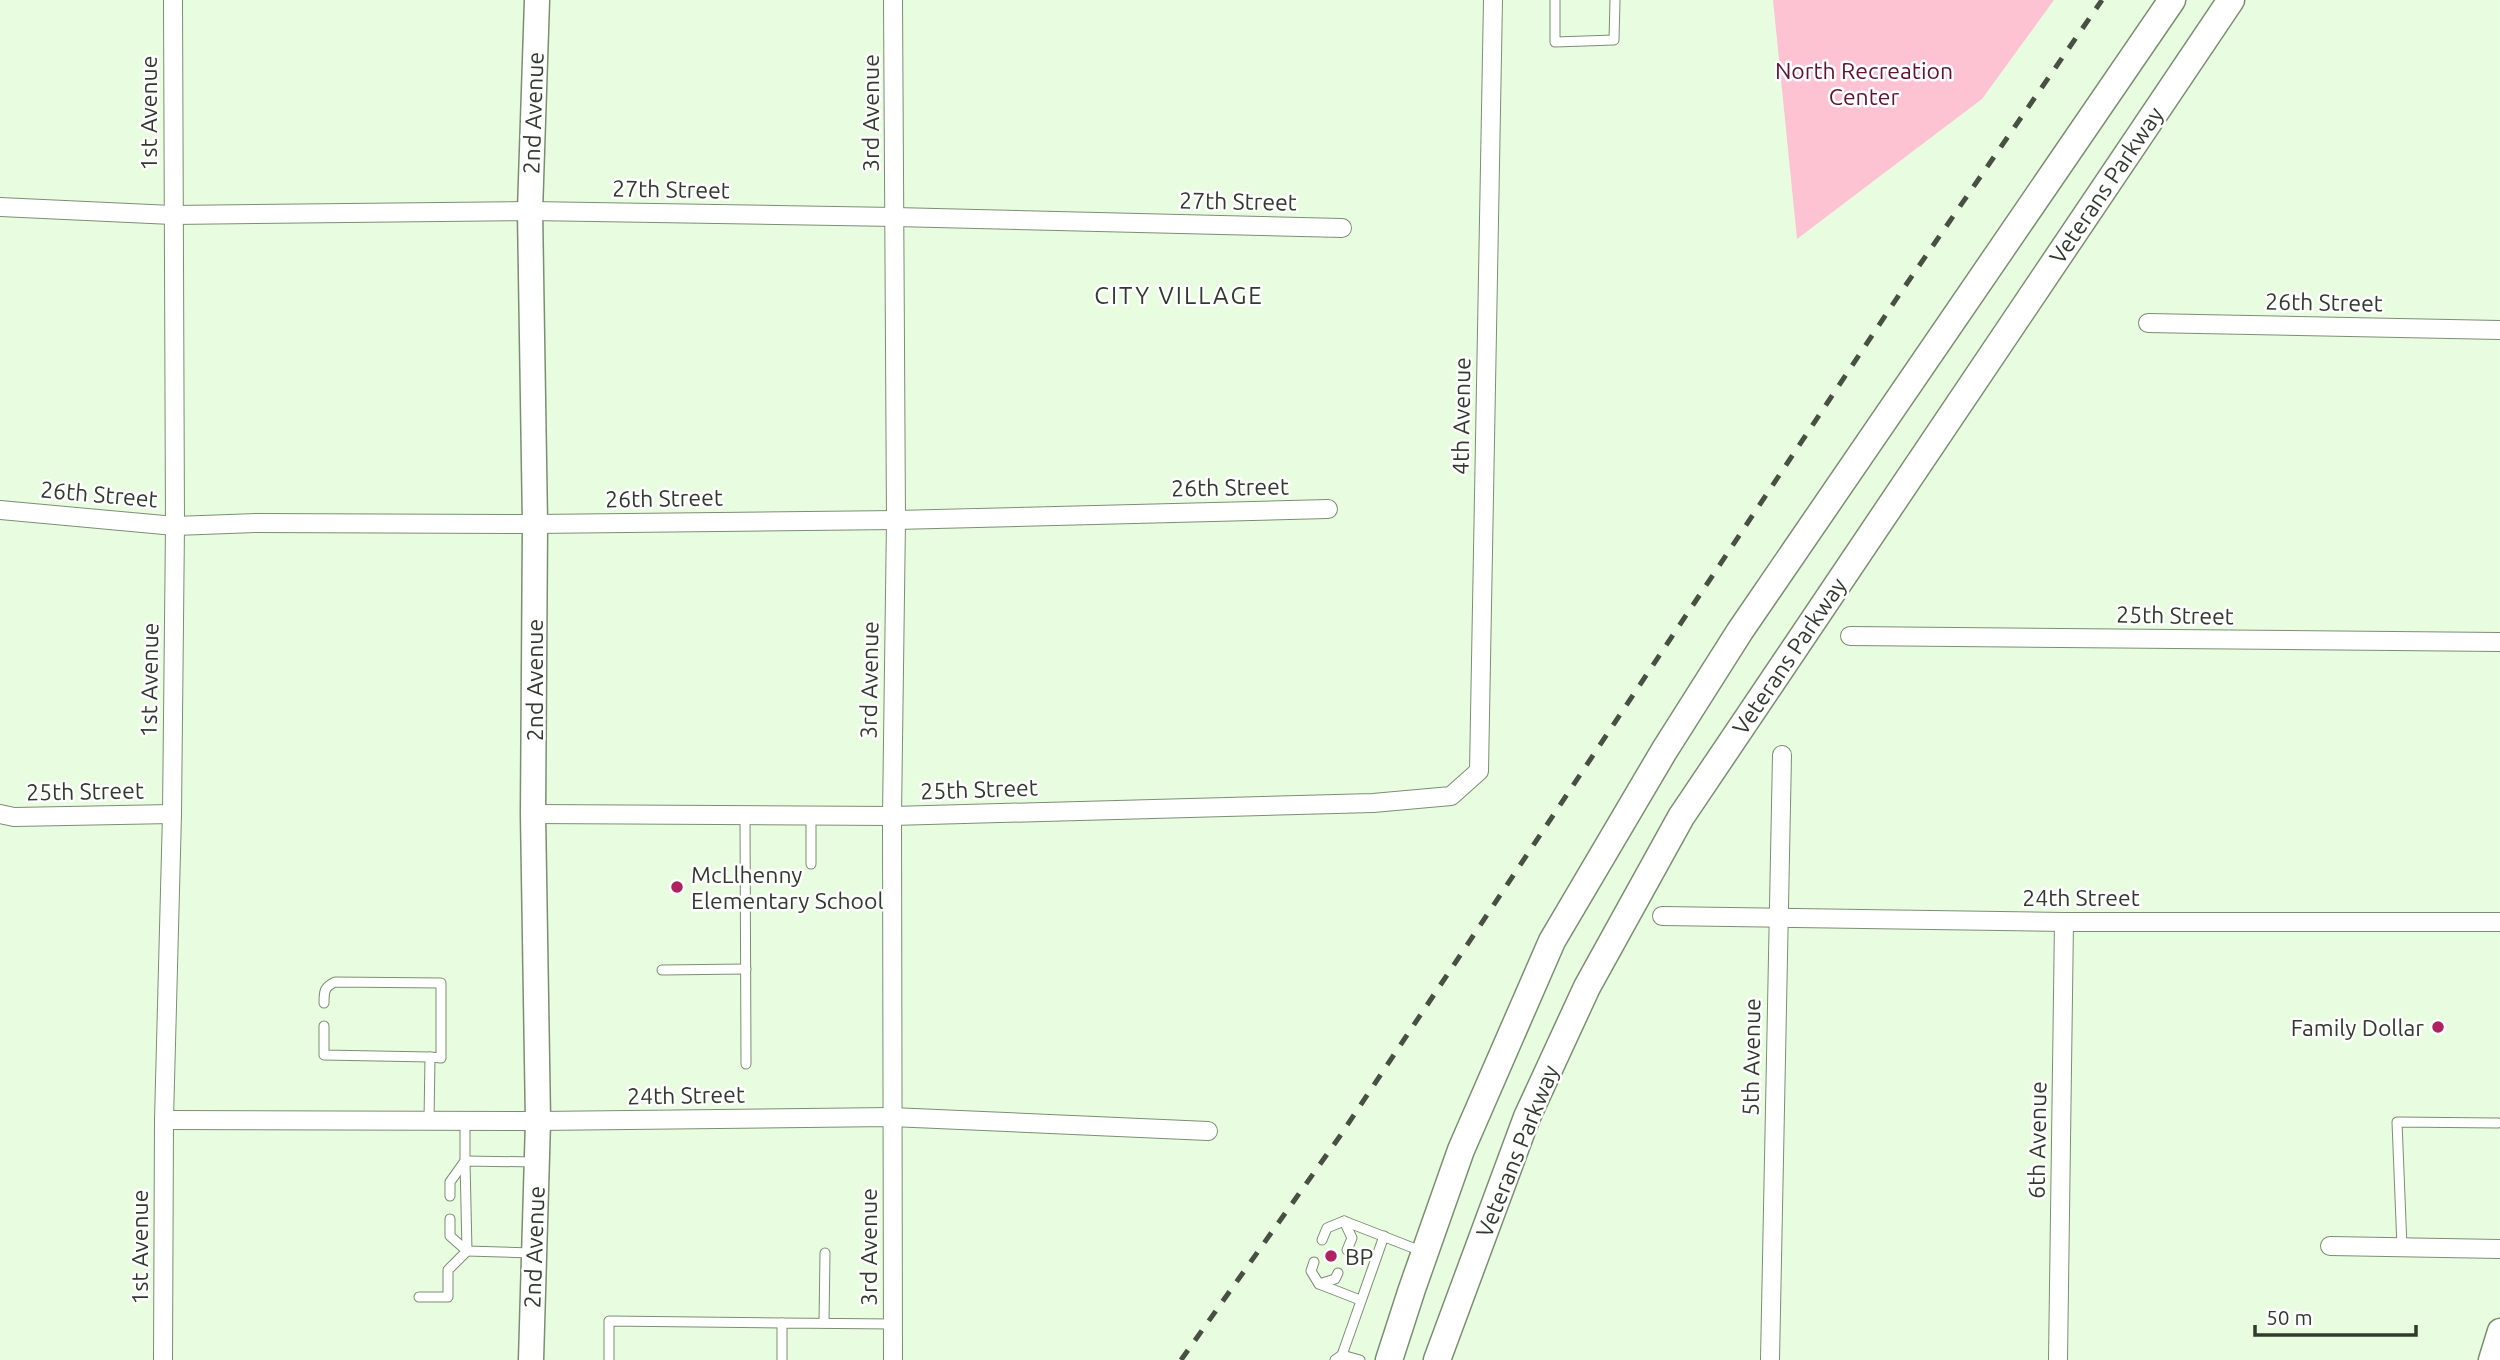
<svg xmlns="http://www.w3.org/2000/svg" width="2500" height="1360" font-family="Ubuntu,sans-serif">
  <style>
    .green { fill: #fdc3d2 }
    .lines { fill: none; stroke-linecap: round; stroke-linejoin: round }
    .lane-casing { stroke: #7b8e73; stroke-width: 11 }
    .street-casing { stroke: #7b8e73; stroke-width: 20 }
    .secondary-casing { stroke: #7b8e73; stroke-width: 27 }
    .primary-casing { stroke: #7b8e73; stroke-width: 29 }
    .lane { stroke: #fff; stroke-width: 9 }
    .street { stroke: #fff; stroke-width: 18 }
    .secondary { stroke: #fff; stroke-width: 24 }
    .primary { stroke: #fff; stroke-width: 26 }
    .rail { stroke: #475043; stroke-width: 5; stroke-dasharray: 12 12; stroke-linecap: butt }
    .poi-dot { fill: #af225d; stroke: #fff; stroke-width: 2.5 }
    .labels { text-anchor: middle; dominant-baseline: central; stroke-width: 5; stroke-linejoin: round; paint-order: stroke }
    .park-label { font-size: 23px; fill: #5e1431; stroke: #fff }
    .street-label { font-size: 23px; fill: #323a2f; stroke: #fff }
    .poi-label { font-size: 23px; fill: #323a2f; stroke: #fff; text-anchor: start }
    .neighbourhood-label { font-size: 24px; letter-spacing: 2px; fill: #323a2f; stroke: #fff }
  </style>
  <rect width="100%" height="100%" fill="#e8fddf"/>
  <path class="green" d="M 1773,0 L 2054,0 L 1982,99 L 1797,239 Z"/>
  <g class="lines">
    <defs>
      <g id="lane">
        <path d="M 1555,0 L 1555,42 L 1614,40 L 1615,0"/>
        <path d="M 745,815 L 746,1064"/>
        <path d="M 811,864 L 811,815"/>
        <path d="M 662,970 L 746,969"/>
        <path d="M 324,1003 C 324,992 324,987 335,982 L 441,983 L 441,1058 L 430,1057"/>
        <path d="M 324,1026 L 324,1055 L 430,1057 L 429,1121"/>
        <path d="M 450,1196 L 450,1182 L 465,1161 L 465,1121"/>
        <path d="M 1344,1221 L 1421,1251"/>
        <path d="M 1322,1240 L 1327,1228 L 1344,1221 L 1352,1238 L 1347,1250"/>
        <path d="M 2402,1247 L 2397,1122 L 2498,1123"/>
        <path d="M 531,1253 L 467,1251 L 465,1161 L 535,1162"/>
        <path d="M 1314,1262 L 1311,1271 L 1319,1284 L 1335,1279 L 1338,1273"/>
        <path d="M 1319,1284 L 1360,1300"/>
        <path d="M 419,1297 L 448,1297 L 448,1270 L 467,1251 L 450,1236 L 450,1219"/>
        <path d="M 824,1323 L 825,1253"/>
        <path d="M 1342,1355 L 1360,1360"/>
        <path d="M 609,1360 L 609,1321 L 782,1323"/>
        <path d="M 782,1360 L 782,1323 L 893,1324"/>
        <path d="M 1335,1360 L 1342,1355 L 1384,1236"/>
      </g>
      <g id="street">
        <path d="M 0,207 L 172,215 L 530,211 L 895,217 L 1342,228"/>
        <path d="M 2148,323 L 2500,330"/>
        <path d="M 0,510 L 175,526 L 256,523 L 535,524 L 896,520 L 1328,509"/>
        <path d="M 1850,636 L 2500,642"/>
        <path d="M 0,814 L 14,817 L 172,814"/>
        <path d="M 533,814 L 892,816 L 1373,803 L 1451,796 L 1479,771 L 1493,0"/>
        <path d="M 1662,916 L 2064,922 L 2500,922"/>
        <path d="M 164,1120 L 538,1121 L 891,1117 L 1208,1131"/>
        <path d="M 2330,1246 L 2500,1249"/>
        <path d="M 163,1360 L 164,1120 L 172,814 L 175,526 L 173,0"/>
        <path d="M 893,1360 L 892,816 L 896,520 L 893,0"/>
        <path d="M 1770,1360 L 1782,755"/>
        <path d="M 2058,1360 L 2064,922"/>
      </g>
      <g id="secondary">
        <path d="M 531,1360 L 538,1121 L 533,814 L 535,524 L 530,211 L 537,0"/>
        <path d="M 2491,1360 L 2500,1331"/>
      </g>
      <g id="primary">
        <path d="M 1389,1360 L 1412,1289 L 1461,1150 L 1552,941 L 1664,751 L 1740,631 L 2172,0"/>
        <path d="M 1437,1360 L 1527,1117 L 1587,987 L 1681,817 L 2231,0"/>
      </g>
    </defs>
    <use href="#lane" class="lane-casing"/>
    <use href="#street" class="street-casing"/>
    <use href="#secondary" class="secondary-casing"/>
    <use href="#primary" class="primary-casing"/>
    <use href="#lane" class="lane"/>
    <use href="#street" class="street"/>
    <use href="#secondary" class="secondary"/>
    <use href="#primary" class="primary"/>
    <path class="rail" d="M 1181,1360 L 1340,1136 L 1901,292 L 2102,0"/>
  </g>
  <g class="poi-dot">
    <circle cx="677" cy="887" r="7"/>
    <circle cx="2438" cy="1027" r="7"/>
    <circle cx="1331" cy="1256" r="7"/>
  </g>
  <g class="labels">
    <g class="park-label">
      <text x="1864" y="70">North Recreation<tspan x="1864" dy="26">Center</tspan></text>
    </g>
    <g class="street-label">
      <text transform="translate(148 113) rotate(-90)">1st Avenue</text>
      <text transform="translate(533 113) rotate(-88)">2nd Avenue</text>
      <text transform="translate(870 113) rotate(-90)">3rd Avenue</text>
      <text transform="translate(2106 185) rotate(-56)">Veterans Parkway</text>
      <text transform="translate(671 189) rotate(1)">27th Street</text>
      <text transform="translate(1238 201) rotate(1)">27th Street</text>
      <text transform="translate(2324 302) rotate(1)">26th Street</text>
      <text transform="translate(1461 416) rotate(-89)">4th Avenue</text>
      <text transform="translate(1230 487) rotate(-1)">26th Street</text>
      <text transform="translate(99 494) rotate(5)">26th Street</text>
      <text transform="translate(664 498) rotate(-1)">26th Street</text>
      <text transform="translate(2175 615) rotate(1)">25th Street</text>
      <text transform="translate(1789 656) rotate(-56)">Veterans Parkway</text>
      <text transform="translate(149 680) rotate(-89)">1st Avenue</text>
      <text transform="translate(534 680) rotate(-90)">2nd Avenue</text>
      <text transform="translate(869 680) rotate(-89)">3rd Avenue</text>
      <text transform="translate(979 789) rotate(-2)">25th Street</text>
      <text transform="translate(85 791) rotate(-1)">25th Street</text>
      <text x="2081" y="897">24th Street</text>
      <text transform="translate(1751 1057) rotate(-89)">5th Avenue</text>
      <text transform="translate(686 1095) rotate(-1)">24th Street</text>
      <text transform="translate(2037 1140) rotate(-89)">6th Avenue</text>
      <text transform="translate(1517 1151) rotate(-68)">Veterans Parkway</text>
      <text transform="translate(139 1247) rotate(-90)">1st Avenue</text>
      <text transform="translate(534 1247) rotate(-88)">2nd Avenue</text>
      <text transform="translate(868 1247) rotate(-90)">3rd Avenue</text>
    </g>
    <g class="poi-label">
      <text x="691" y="874">McLlhenny<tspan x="691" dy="26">Elementary School</tspan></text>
      <text x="2424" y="1027" text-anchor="end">Family Dollar</text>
      <text x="1345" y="1256">BP</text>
    </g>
    <g class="neighbourhood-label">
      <text x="1179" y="295">CITY VILLAGE</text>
    </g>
  </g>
  <path d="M2255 1325v10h161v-10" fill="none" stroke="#323a2f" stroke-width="3.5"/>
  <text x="2266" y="1325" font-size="21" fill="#323a2f" stroke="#ffffff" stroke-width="5" paint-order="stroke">50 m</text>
</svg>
